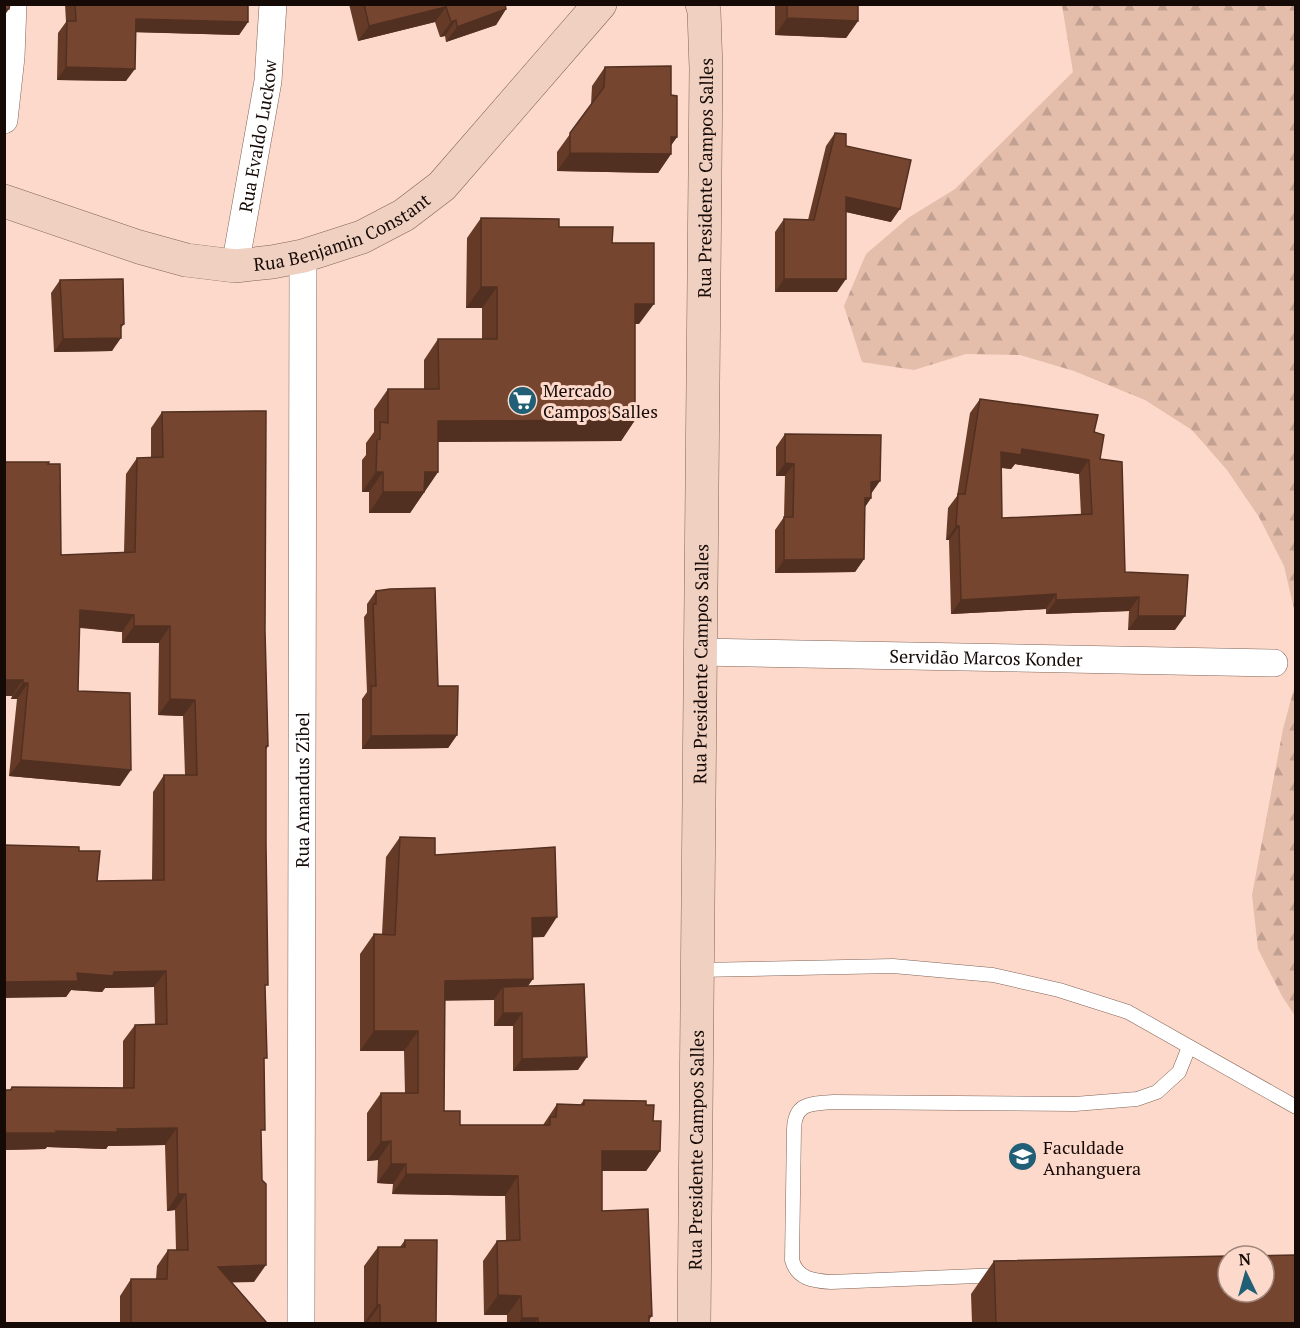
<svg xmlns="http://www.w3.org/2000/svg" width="1300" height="1328" font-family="'PT Serif',serif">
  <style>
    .forest { fill: url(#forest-firs) }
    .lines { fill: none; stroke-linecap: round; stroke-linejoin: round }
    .service-casing { stroke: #816457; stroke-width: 15 }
    .minor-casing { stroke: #816457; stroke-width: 28 }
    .secondary-casing { stroke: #816457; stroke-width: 34 }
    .service { stroke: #fff; stroke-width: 14 }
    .minor { stroke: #fff; stroke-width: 27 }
    .secondary { stroke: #f0d0c0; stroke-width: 33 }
    .wall { fill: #653b28; fill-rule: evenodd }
    .shaded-wall { fill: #523021 }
    .building { fill: #75452f; stroke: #523021; stroke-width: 1.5; fill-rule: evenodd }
    .labels { text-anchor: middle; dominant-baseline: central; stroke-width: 6; stroke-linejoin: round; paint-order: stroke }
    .street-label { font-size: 18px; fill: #150a06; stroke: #fcd9ca }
    .poi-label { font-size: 18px; fill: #150a06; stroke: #fcd9ca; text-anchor: start }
  </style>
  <defs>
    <pattern id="forest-firs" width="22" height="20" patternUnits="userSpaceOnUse" patternTransform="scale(1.5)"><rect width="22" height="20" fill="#e4bdab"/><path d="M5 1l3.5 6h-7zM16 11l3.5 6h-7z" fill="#c3a192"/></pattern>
  </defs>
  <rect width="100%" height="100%" fill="#fcd9ca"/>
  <g class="forest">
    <path d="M 1062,5 L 1295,5 L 1295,613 L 1284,566 L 1259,517 L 1227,470 L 1192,430 L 1145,400 L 1074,371 L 1020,355 L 966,354 L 914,370 L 862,362 L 844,306 L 866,254 L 908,218 L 955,189 L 1073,72 Z"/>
    <path d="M 1295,685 L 1295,1016 L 1282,996 L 1258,949 L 1252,895 L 1283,729 Z"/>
  </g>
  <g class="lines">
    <defs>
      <g id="service">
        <path d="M 697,970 L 893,966 L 993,975 L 1059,990 L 1128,1012 L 1296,1107"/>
        <path d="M 1001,1275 L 831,1282 C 814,1281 797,1279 792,1260 L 794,1129 C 795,1102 811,1104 833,1102 L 1075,1104 L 1137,1099 L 1157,1092 L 1179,1072 L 1189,1047"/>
      </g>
      <g id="minor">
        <path d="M 4,120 L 11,57 L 13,4"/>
        <path id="s1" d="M 235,266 L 268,81 L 273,4"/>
        <path id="s2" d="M 700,652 L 1274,663"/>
        <path id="s3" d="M 301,1324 L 303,256"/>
      </g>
      <g id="secondary">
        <path id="s4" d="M 4,201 L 139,247 L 186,260 L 235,266 L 272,262 L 303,256 L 362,237 L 404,215 L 442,186 L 600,4"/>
        <path id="s5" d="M 694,1324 L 706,69 L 704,11 L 702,4"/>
      </g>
    </defs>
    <use href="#service" class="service-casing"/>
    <use href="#minor" class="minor-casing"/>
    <use href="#secondary" class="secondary-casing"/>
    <use href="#service" class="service"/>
    <use href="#minor" class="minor"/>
    <use href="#secondary" class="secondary"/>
  </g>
  <g class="wall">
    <path d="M 65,4 L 248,4 L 248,22 L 239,35 L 136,32 L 126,81 L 57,80 L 58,33 L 66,22 Z"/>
    <path d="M 349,4 L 505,4 L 506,9 L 496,25 L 446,42 L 445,36 L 440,37 L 435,22 L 358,41 Z"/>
    <path d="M 775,4 L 858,4 L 858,21 L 846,38 L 775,35 Z"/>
    <path d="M 605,67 L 671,95 L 677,137 L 671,145 L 671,154 L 658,173 L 557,171 L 557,152 L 591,105 L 592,86 Z"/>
    <path d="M 835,133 L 846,146 L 891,222 L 846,212 L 837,292 L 775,292 L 775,232 L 784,219 L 808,220 L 826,146 Z"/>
    <path d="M 481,218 L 559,227 L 612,243 L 639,324 L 635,324 L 635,420 L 621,441 L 438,442 L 438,472 L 410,513 L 369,513 L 369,492 L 362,492 L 362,460 L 366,455 L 366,443 L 374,432 L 374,409 L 388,389 L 424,389 L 424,360 L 438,339 L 482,339 L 482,308 L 466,308 L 467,238 Z"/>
    <path d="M 60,280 L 124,324 L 121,328 L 112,351 L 54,352 L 51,293 Z"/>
    <path d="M 980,399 L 1094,432 L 1125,572 L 1175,630 L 1128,630 L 1129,611 L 1046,614 L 1046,609 L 951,614 L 949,540 L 946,540 L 948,508 L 957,496 L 970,413 ZM 1015,464 L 1079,474 L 1081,515 L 1002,518 L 1001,468 L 1011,469 Z"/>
    <path d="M 162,412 L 265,631 L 268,746 L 266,750 L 264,1062 L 254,1282 L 232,1282 L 267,1323 L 120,1323 L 120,1296 L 131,1279 L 156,1279 L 157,1266 L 168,1250 L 176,1250 L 175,1210 L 167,1211 L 165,1145 L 108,1146 L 106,1149 L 47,1147 L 45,1149 L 4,1150 L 4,1090 L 10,1090 L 12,1087 L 123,1088 L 123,1041 L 135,1025 L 155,1025 L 154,987 L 105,988 L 102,992 L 71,990 L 66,997 L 79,851 L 97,881 L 152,880 L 153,792 L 164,775 L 185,775 L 183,716 L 158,715 L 159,643 L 122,643 L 122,632 L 80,628 L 78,691 L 120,786 L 9,776 L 17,699 L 11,699 L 12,696 L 4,696 L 4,462 L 48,464 L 61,555 L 124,552 L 126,474 L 137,458 L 151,458 L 151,428 Z"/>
    <path d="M 785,434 L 871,494 L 871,498 L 865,507 L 864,559 L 855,572 L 775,573 L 775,530 L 784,517 L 785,476 L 776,476 L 776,447 Z"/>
    <path d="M 376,591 L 438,686 L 457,735 L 448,748 L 362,749 L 362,699 L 367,692 L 364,617 L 367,613 L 367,604 Z"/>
    <path d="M 400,837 L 435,855 L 544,937 L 532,937 L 528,986 L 578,1070 L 513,1071 L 513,1026 L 494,1026 L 494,1000 L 445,1000 L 444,1111 L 460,1125 L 543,1125 L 557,1104 L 580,1105 L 584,1100 L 646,1105 L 653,1121 L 660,1151 L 646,1171 L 602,1171 L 602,1211 L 652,1316 L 649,1320 L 649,1323 L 507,1323 L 507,1315 L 484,1315 L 483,1261 L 497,1241 L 506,1240 L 505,1196 L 392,1194 L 393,1184 L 377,1183 L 378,1160 L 367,1161 L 367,1113 L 381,1093 L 405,1093 L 404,1051 L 360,1051 L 360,954 L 374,934 L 382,934 L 386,857 Z"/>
    <path d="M 405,1240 L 436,1323 L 364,1323 L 364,1266 L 378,1247 L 400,1247 Z"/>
    <path d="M 994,1261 L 1296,1323 L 972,1323 L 971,1294 Z"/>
  </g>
  <g class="shaded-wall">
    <path d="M 446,7 L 435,22 L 358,41 L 369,26 Z"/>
    <path d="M 4,9 L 9,9 L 4,16 Z"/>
    <path d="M 506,9 L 496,25 L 446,42 L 457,27 Z"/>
    <path d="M 787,18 L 858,21 L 846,38 L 775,35 Z"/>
    <path d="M 136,19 L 248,22 L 239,35 L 127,32 Z"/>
    <path d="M 456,20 L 445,36 L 440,37 L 451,22 Z"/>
    <path d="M 66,67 L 135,69 L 126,81 L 57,80 Z"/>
    <path d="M 671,137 L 677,137 L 665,154 L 671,154 L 658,173 L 557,171 L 570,153 Z"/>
    <path d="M 846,197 L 900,209 L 891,222 L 837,210 Z"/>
    <path d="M 784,279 L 846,279 L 837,292 L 775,292 Z"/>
    <path d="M 481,287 L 497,287 L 482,308 L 466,308 Z"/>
    <path d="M 635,304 L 654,304 L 639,324 L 621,324 Z"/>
    <path d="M 121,338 L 112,351 L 54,352 L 63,339 Z"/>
    <path d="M 635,420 L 621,441 L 424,442 L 438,421 Z"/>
    <path d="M 1022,449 L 1089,460 L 1079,474 L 1015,464 L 1011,469 L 991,466 L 1001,452 Z"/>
    <path d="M 785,463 L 794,464 L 785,476 L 776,476 Z"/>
    <path d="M 376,472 L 383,472 L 369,492 L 362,492 Z"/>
    <path d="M 425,472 L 438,472 L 410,513 L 369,513 L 383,492 Z"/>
    <path d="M 880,481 L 871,494 L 871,482 Z"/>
    <path d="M 865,498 L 871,498 L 862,511 Z"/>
    <path d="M 956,526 L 959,526 L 949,540 L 946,540 Z"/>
    <path d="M 864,559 L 855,572 L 775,573 L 784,560 Z"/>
    <path d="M 1056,594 L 1046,609 L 951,614 L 961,600 Z"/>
    <path d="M 1139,597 L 1129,611 L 1046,614 L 1056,600 Z"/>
    <path d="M 80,610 L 134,615 L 122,632 L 69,626 Z"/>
    <path d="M 1138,616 L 1185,616 L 1175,630 L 1128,630 Z"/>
    <path d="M 134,626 L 170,626 L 159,643 L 122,643 Z"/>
    <path d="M 4,680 L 23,680 L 12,696 L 4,696 Z"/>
    <path d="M 23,683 L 28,683 L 17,699 L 11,699 Z"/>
    <path d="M 170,699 L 195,700 L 183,716 L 158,715 Z"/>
    <path d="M 457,735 L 448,748 L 362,749 L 371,736 Z"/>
    <path d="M 21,760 L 131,770 L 120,786 L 9,776 Z"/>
    <path d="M 557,917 L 544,937 L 518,938 L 532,918 Z"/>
    <path d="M 166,971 L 154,987 L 105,988 L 102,992 L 71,990 L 66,997 L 4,998 L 4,982 L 77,973 Z"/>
    <path d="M 533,979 L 519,999 L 503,987 L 494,1000 L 431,1001 L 445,981 Z"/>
    <path d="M 503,1013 L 522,1013 L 513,1026 L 494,1026 Z"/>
    <path d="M 374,1031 L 418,1031 L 404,1051 L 360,1051 Z"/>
    <path d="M 587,1057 L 578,1070 L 513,1071 L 522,1059 Z"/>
    <path d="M 177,1128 L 165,1145 L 108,1146 L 106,1149 L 47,1147 L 45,1149 L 4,1150 L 4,1133 L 56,1131 Z"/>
    <path d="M 391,1141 L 378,1160 L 367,1161 L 381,1142 Z"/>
    <path d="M 602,1151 L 660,1151 L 646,1171 L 589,1171 Z"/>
    <path d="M 391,1164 L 406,1164 L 393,1184 L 377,1183 Z"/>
    <path d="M 406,1174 L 518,1176 L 505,1196 L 392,1194 Z"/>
    <path d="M 178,1194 L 186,1194 L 175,1210 L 167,1211 Z"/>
    <path d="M 266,1265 L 254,1282 L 207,1283 L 218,1267 Z"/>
    <path d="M 498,1295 L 521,1296 L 507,1315 L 484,1315 Z"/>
    <path d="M 377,1305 L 380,1305 L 367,1323 L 364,1323 Z"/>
    <path d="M 522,1318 L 538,1318 L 534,1323 L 519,1323 Z"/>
  </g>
  <g class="building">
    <path d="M 4,4 L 10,4 L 9,9 L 4,9 Z"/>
    <path d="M 75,4 L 248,4 L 248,22 L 136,19 L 135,69 L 66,67 L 67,21 L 76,21 Z"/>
    <path d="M 364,4 L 505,4 L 506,9 L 457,27 L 456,20 L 451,22 L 446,7 L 369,26 Z"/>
    <path d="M 787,4 L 858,4 L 858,21 L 787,18 Z"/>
    <path d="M 671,66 L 671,95 L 677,96 L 677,137 L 671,137 L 671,154 L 570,153 L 570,133 L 604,87 L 605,67 Z"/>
    <path d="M 835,133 L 846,134 L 846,146 L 911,160 L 900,209 L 846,197 L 846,279 L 784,279 L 784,219 L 814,220 Z"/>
    <path d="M 481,218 L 559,219 L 559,227 L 613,227 L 612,243 L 654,243 L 654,304 L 635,304 L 635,420 L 438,421 L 438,472 L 425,472 L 424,492 L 383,492 L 383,472 L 376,472 L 377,440 L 380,439 L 380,422 L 388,423 L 388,389 L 439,389 L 438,339 L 497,339 L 497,287 L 481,287 Z"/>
    <path d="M 123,279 L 124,324 L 121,325 L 121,338 L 63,339 L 60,280 Z"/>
    <path d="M 980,399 L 1098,415 L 1094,432 L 1104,435 L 1100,459 L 1122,462 L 1125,572 L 1188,575 L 1185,616 L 1138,616 L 1139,597 L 1056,600 L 1056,594 L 961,600 L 959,526 L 956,526 L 958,494 L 965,494 ZM 1022,449 L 1089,460 L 1092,514 L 1002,518 L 1001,452 L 1021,455 Z"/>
    <path d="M 266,411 L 265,631 L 268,746 L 266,746 L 266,844 L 268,985 L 265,985 L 267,1058 L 264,1058 L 265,1130 L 261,1130 L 262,1180 L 266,1184 L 266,1265 L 218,1267 L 267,1323 L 131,1323 L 131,1279 L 167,1279 L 168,1250 L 188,1250 L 186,1194 L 178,1194 L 177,1128 L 117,1129 L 118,1132 L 56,1131 L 57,1133 L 4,1133 L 4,1090 L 11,1090 L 12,1087 L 134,1088 L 135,1025 L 167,1024 L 166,971 L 114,972 L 113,976 L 77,973 L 78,981 L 4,982 L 4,845 L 79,847 L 79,851 L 100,851 L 97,881 L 164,880 L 164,775 L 197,775 L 195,700 L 170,699 L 170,626 L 134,626 L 134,615 L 80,610 L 78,691 L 130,693 L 131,770 L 21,760 L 28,683 L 23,683 L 23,680 L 4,680 L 4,462 L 49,462 L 48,464 L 60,464 L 61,555 L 135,552 L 137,458 L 163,457 L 162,412 Z"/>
    <path d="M 785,434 L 881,435 L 880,481 L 871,482 L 871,498 L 865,498 L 864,559 L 784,560 L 784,517 L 793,517 L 794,464 L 785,463 Z"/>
    <path d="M 435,588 L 438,686 L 458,686 L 457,735 L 371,736 L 371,686 L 376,686 L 373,604 L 376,604 L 376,591 L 390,589 Z"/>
    <path d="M 400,837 L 435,838 L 435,855 L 555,847 L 557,917 L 532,918 L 533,979 L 445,981 L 444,1111 L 460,1111 L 460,1125 L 550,1125 L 550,1117 L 556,1117 L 557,1104 L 584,1105 L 584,1100 L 646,1101 L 646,1105 L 654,1105 L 653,1121 L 661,1121 L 660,1151 L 602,1151 L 602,1211 L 648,1209 L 652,1316 L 649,1316 L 649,1323 L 538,1323 L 538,1318 L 522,1318 L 521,1296 L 498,1295 L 497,1241 L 520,1240 L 518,1176 L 406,1174 L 406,1164 L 391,1164 L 391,1141 L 381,1142 L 381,1093 L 418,1093 L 418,1031 L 374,1031 L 374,934 L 395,935 Z"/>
    <path d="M 584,984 L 587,1057 L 522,1059 L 522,1013 L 503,1013 L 503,987 Z"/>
    <path d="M 405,1240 L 437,1240 L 436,1323 L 380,1323 L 380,1305 L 377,1305 L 378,1247 L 405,1247 Z"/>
    <path d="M 1296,1255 L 1296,1323 L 996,1323 L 994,1261 L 1228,1256 L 1228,1292 L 1264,1292 L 1264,1256 L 1245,1256 Z"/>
  </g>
  <defs>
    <symbol id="supermarket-disc" viewBox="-11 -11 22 22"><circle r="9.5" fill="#205f75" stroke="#fcd9ca"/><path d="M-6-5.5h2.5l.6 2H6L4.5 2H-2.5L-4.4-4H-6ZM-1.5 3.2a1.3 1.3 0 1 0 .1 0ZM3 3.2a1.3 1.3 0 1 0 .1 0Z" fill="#fff"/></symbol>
    <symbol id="university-disc" viewBox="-11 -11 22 22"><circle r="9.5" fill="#205f75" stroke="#fcd9ca"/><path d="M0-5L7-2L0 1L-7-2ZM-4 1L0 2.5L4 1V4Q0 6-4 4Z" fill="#fff"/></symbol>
  </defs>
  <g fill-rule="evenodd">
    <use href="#supermarket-disc" x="506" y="384" width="33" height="33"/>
    <use href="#university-disc" x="1006" y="1140" width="33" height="33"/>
  </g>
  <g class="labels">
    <g class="street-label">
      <text stroke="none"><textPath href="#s1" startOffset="132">Rua Evaldo Luckow</textPath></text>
      <text stroke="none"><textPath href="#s5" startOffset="1146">Rua Presidente Campos Salles</textPath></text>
      <text stroke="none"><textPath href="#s4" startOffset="354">Rua Benjamin Constant</textPath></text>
      <text stroke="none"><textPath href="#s2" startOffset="286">Servidão Marcos Konder</textPath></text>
      <text stroke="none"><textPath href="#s5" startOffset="660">Rua Presidente Campos Salles</textPath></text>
      <text stroke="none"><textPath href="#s3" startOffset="534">Rua Amandus Zibel</textPath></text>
      <text stroke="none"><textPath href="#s5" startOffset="174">Rua Presidente Campos Salles</textPath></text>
    </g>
    <g class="poi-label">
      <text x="543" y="390">Mercado<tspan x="543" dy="21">Campos Salles</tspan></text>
      <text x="1043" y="1147">Faculdade<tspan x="1043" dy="21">Anhanguera</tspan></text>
    </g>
  </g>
  <rect width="1300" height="1328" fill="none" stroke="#150a06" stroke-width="12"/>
  <g transform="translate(1246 1274) rotate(355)"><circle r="28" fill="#fcd9ca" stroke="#a0867c" stroke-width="1.5"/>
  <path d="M0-4.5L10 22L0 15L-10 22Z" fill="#205f75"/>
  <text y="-9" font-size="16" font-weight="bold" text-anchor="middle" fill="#150a06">N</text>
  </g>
</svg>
